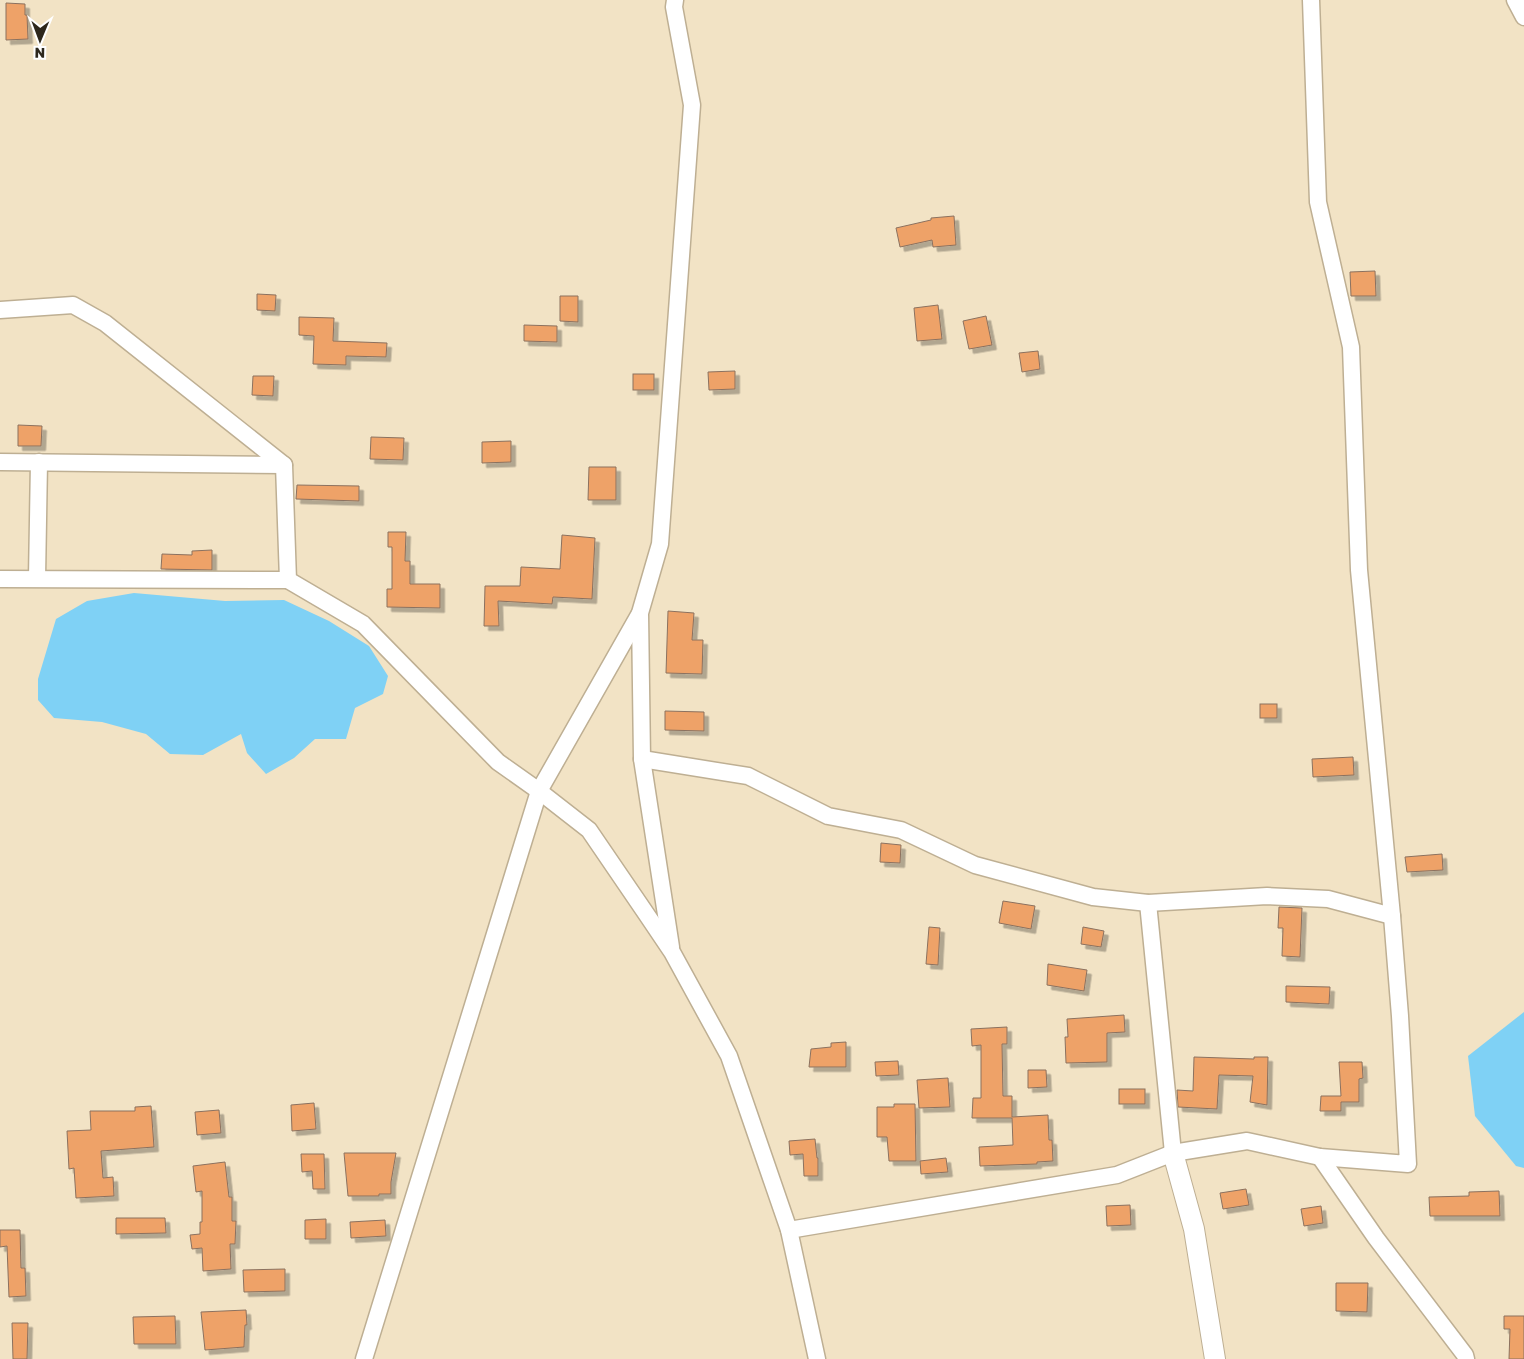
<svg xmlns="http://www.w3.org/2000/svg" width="1524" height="1359" font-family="'Golos Text',sans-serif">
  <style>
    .water { fill: #7fd1f5 }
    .building { fill: #eea267; stroke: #8b715f; filter: url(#shadow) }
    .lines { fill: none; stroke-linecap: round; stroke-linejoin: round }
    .minor-casing { stroke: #beaf93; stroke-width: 19 }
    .tertiary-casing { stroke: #beaf93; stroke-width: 22 }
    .minor { stroke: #fff; stroke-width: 16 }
    .tertiary { stroke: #fff; stroke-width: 20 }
  </style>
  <defs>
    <filter id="shadow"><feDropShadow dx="4.5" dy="4.5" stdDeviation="0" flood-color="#0004"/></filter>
  </defs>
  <rect width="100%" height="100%" fill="#f2e3c5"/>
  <g class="water">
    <path d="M 134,593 L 225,601 L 284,600 L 329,621 L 369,646 L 388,676 L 383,694 L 355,708 L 346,739 L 315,739 L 294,758 L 266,774 L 247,753 L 241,734 L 203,755 L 170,754 L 146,734 L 102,722 L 54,718 L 38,700 L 38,679 L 56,619 L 87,601 Z"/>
    <path d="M 1524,1012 L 1524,1168 L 1516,1166 L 1475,1116 L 1468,1056 Z"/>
  </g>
  <g class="building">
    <path d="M 6,3 L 25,4 L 25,15 L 27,15 L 28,39 L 6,40 Z"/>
    <path d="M 954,216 L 956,245 L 933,247 L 932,240 L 900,247 L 896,228 L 931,220 L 931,218 Z"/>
    <path d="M 1375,271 L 1376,296 L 1351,296 L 1350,272 Z"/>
    <path d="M 257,294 L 276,295 L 275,311 L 257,310 Z"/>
    <path d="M 560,296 L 578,296 L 578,322 L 560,321 Z"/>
    <path d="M 938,305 L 942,339 L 917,341 L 914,308 Z"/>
    <path d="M 986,316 L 992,345 L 969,349 L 963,321 Z"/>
    <path d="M 299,317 L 334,318 L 333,341 L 387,343 L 386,357 L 346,356 L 346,365 L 313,364 L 314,336 L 299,335 Z"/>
    <path d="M 524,325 L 557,326 L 557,342 L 524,341 Z"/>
    <path d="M 1038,351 L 1040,369 L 1022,372 L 1019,353 Z"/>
    <path d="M 735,371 L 735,389 L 709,390 L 708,372 Z"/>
    <rect x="633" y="374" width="21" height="16"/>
    <path d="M 253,376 L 274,376 L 273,396 L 252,395 Z"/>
    <path d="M 18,425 L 42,426 L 41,446 L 18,446 Z"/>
    <path d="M 371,437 L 404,438 L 403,460 L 370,459 Z"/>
    <path d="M 511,441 L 511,462 L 482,463 L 482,442 Z"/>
    <path d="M 589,467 L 616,467 L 616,500 L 588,500 Z"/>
    <path d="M 297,485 L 359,486 L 359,501 L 296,499 Z"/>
    <path d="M 388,532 L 406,532 L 405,561 L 410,561 L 410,584 L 440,584 L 440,608 L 387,607 L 387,589 L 392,589 L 392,547 L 388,547 Z"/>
    <path d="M 562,535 L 595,538 L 592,599 L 553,597 L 552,604 L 498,601 L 499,626 L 484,626 L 485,586 L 520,586 L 521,567 L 560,569 Z"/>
    <path d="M 212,550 L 212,570 L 161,569 L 162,554 L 192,555 L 192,551 Z"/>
    <path d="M 668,611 L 694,613 L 692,640 L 703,640 L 702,674 L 666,673 Z"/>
    <rect x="1260" y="704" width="17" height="14"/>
    <path d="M 665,711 L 704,712 L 704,731 L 665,730 Z"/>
    <path d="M 1353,757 L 1354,775 L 1313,777 L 1312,759 Z"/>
    <path d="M 881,843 L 901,845 L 900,863 L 880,862 Z"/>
    <path d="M 1442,854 L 1443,870 L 1407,872 L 1405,857 Z"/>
    <path d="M 1003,901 L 1035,906 L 1031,929 L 999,923 Z"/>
    <path d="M 1279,907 L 1302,908 L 1300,957 L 1282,956 L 1283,928 L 1278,928 Z"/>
    <path d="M 929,927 L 940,928 L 938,965 L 926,964 Z"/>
    <path d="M 1083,927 L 1104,931 L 1101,947 L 1081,944 Z"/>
    <path d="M 1048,964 L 1087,970 L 1084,991 L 1047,985 Z"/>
    <path d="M 1286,986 L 1330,987 L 1329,1004 L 1286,1002 Z"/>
    <path d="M 1124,1015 L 1125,1032 L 1107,1033 L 1107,1062 L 1066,1063 L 1065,1037 L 1068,1037 L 1067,1019 Z"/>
    <path d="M 1007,1027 L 1007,1044 L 1002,1044 L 1003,1096 L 1012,1096 L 1012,1117 L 1048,1115 L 1049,1140 L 1052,1140 L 1053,1161 L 1037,1162 L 1037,1164 L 980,1166 L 979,1147 L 1013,1145 L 1012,1118 L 972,1118 L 973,1098 L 981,1098 L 981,1045 L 972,1046 L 971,1029 Z"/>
    <path d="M 846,1042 L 846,1067 L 809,1067 L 811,1049 L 831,1047 L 831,1043 Z"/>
    <path d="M 1194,1057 L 1254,1059 L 1254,1057 L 1268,1057 L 1267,1105 L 1250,1102 L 1253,1076 L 1219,1075 L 1217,1109 L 1178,1107 L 1177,1090 L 1193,1091 Z"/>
    <path d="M 898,1061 L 899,1075 L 876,1076 L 875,1062 Z"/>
    <path d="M 1339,1062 L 1362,1062 L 1363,1078 L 1359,1079 L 1359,1102 L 1341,1102 L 1341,1111 L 1320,1111 L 1321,1096 L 1341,1096 Z"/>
    <path d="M 1028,1070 L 1046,1070 L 1047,1087 L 1028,1088 Z"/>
    <path d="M 948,1078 L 950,1107 L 919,1108 L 917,1080 Z"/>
    <rect x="1119" y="1089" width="26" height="15"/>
    <path d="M 314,1103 L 316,1129 L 292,1131 L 291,1105 Z"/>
    <path d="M 894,1104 L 915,1104 L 916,1161 L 889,1161 L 887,1137 L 877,1137 L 877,1107 L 894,1107 Z"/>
    <path d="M 151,1106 L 154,1147 L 101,1151 L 103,1178 L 113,1177 L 114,1196 L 76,1198 L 74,1168 L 69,1169 L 67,1131 L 91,1130 L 90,1111 L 135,1111 L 135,1107 Z"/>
    <path d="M 219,1110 L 221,1133 L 197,1135 L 195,1112 Z"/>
    <path d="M 815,1139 L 817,1158 L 818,1158 L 818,1176 L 804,1176 L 803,1154 L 790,1155 L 789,1141 Z"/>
    <path d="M 344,1153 L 396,1153 L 391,1182 L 391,1194 L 379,1194 L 379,1196 L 348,1196 Z"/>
    <path d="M 301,1154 L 324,1154 L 325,1189 L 313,1189 L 312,1171 L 302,1172 Z"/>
    <path d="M 946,1158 L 948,1172 L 921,1174 L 920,1161 Z"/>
    <path d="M 225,1162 L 229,1197 L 232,1197 L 232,1221 L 236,1221 L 235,1244 L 230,1244 L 231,1269 L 203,1271 L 202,1248 L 192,1249 L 190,1235 L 200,1234 L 200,1222 L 202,1222 L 202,1191 L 196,1192 L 193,1166 Z"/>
    <path d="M 1246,1189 L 1249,1205 L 1223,1209 L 1220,1193 Z"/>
    <path d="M 1499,1191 L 1500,1216 L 1430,1216 L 1429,1197 L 1469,1196 L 1469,1192 Z"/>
    <path d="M 1130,1205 L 1131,1225 L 1107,1226 L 1106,1206 Z"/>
    <path d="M 1321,1206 L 1323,1223 L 1304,1226 L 1301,1209 Z"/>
    <path d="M 116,1218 L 165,1218 L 166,1233 L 116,1234 Z"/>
    <path d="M 326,1219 L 326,1239 L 305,1239 L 305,1220 Z"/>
    <path d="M 385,1220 L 386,1236 L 351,1238 L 350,1222 Z"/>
    <path d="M 0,1230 L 20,1230 L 21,1268 L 25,1268 L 26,1296 L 9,1297 L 7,1246 L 0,1247 Z"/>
    <path d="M 285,1269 L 285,1291 L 244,1292 L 243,1270 Z"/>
    <path d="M 1336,1283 L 1368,1283 L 1367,1312 L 1336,1311 Z"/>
    <path d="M 246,1310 L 247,1325 L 245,1325 L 244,1347 L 205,1350 L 201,1312 Z"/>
    <path d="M 175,1316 L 176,1344 L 134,1344 L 133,1317 Z"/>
    <path d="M 1504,1316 L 1524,1316 L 1524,1359 L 1509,1359 L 1510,1329 L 1504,1329 Z"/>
    <path d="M 12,1323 L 28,1323 L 27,1359 L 13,1359 Z"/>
  </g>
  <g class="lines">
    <defs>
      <g id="minor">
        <path d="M 1515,0 L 1524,17"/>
        <path d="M 0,310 L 73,305 L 105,323 L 284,465 L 288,580 L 363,624 L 498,762 L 539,791 L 589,830 L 647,915 L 672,952 L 729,1056 L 789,1230 L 817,1359"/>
        <path d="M 0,462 L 284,465"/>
        <path d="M 37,578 L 39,462"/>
        <path d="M 0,579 L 288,580"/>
        <path d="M 642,759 L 748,776 L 828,816 L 901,830 L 975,865 L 1093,897 L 1148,903 L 1267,896 L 1328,899 L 1392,916"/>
        <path d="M 1148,903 L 1173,1153"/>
        <path d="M 671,947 L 642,759 L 640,613 L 660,544 L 692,105 L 674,7 L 675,0"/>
        <path d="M 1320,1157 L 1376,1238 L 1465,1355 L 1466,1359"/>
        <path d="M 789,1230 L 1117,1175 L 1173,1153 L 1247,1141 L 1320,1157 L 1408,1164 L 1400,1016 L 1392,916 L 1359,570 L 1351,347 L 1318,202 L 1311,0"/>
        <path d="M 364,1359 L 539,791 L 639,615"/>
      </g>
      <path id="tertiary" d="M 1173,1153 L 1194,1229 L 1215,1359"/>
    </defs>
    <use href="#minor" class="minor-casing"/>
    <use href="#tertiary" class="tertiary-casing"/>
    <use href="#minor" class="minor"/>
    <use href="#tertiary" class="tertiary"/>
  </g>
  <g transform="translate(40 40) rotate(181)" stroke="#ffffff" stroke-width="4" paint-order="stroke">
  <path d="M0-4L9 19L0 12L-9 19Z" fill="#2d271c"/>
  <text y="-8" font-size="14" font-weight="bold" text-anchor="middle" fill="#2d271c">N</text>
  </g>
</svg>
